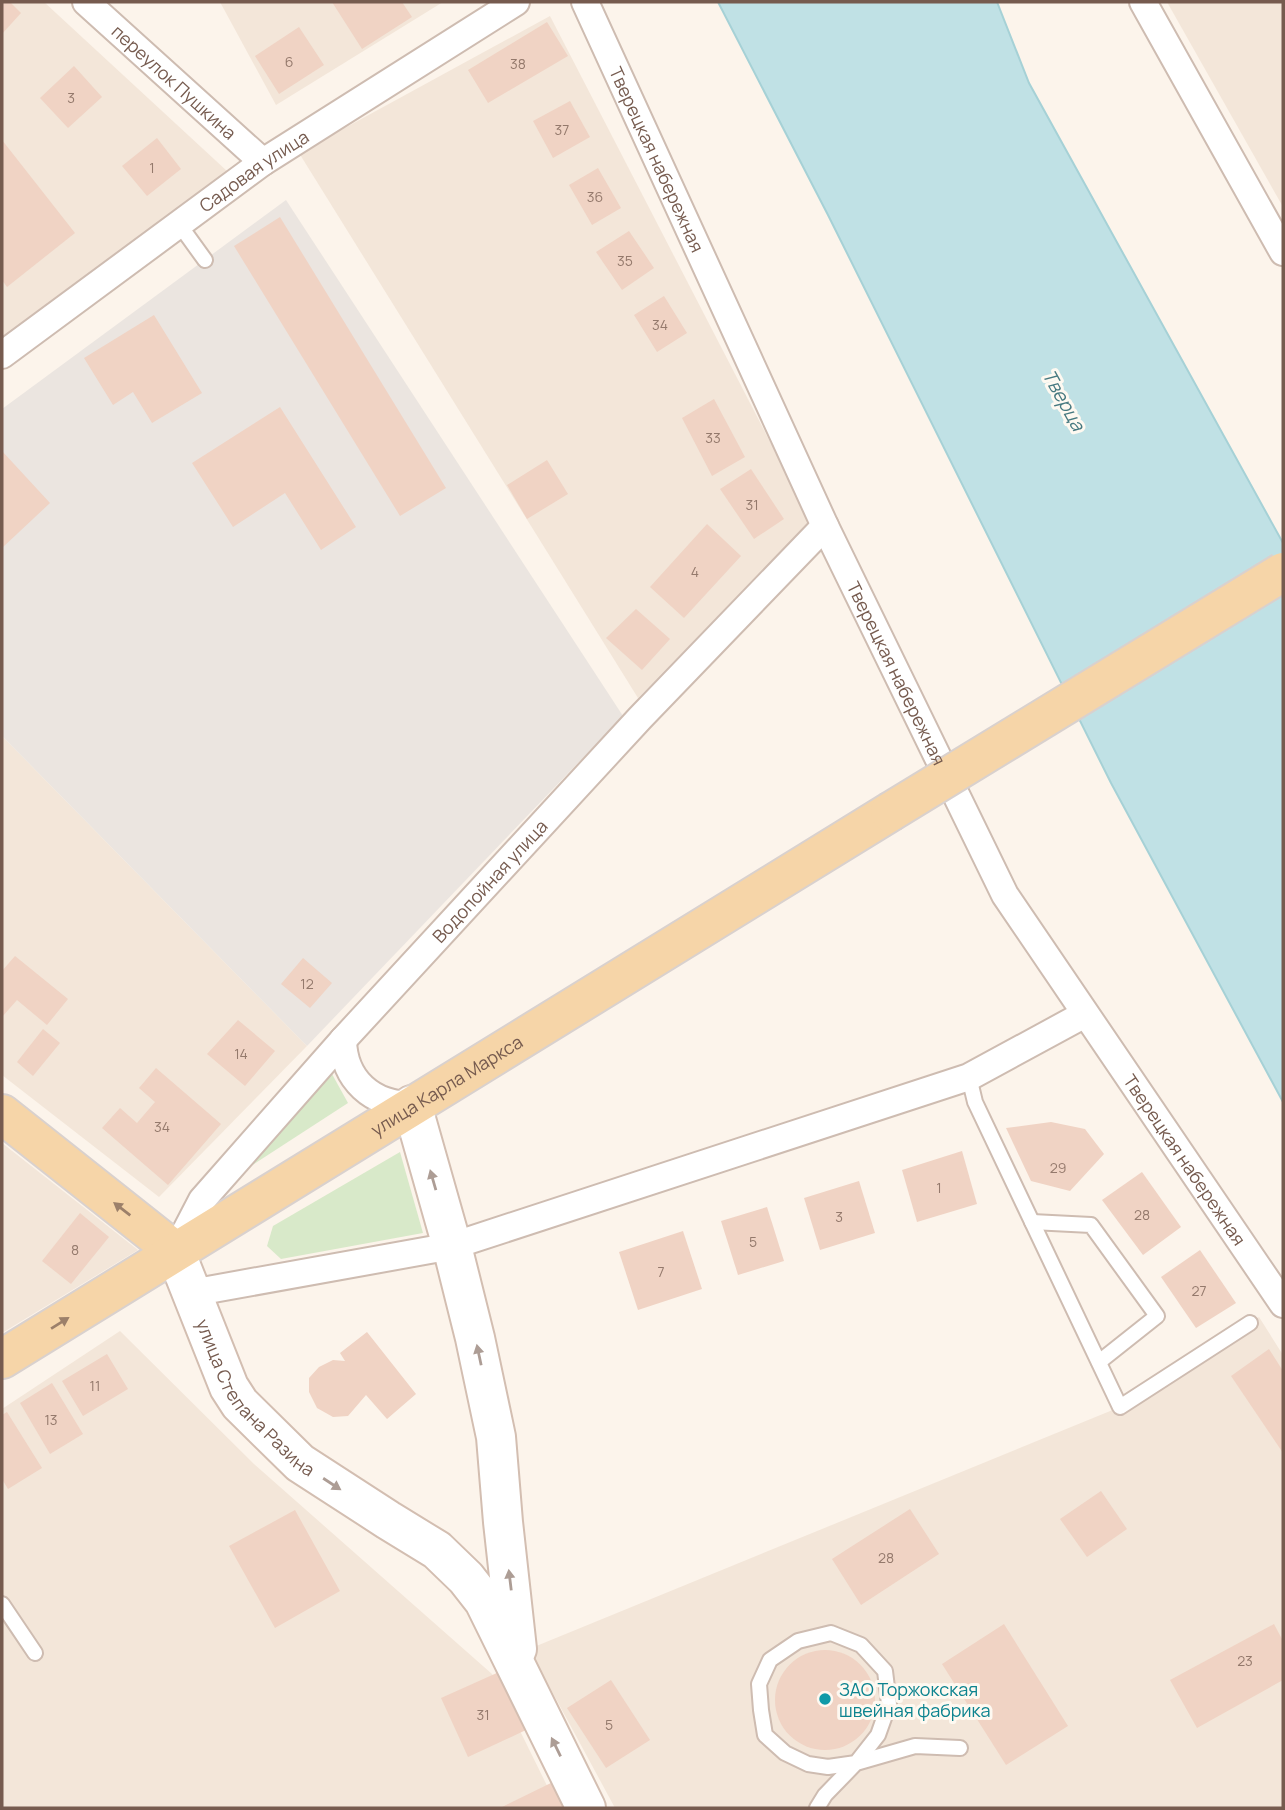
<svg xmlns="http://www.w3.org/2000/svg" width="1285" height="1810" font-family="Manrope,sans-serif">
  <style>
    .residential { fill: #f3e6d9 }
    .industrial { fill: #ebe5e0 }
    .green { fill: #d8e9c9 }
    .water { fill: #c0e1e5; stroke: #a6d1d6; stroke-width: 2 }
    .building { fill: #f0d3c4 }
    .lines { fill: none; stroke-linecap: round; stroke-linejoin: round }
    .lane-casing { stroke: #cebcb1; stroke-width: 18 }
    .street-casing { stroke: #cebcb1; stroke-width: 30 }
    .secondary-casing { stroke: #d3beb1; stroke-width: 42 }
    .primary-casing { stroke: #d9d1ce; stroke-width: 42 }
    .lane { stroke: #fff; stroke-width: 14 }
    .street { stroke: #fff; stroke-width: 26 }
    .secondary { stroke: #fff; stroke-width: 38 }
    .primary { stroke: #f6d5a8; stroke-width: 38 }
    .primary-bridge-casing { stroke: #d9d1ce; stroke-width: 42; stroke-linecap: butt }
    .primary-bridge { stroke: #f6d5a8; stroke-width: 38 }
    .oneway { fill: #ad9d95 }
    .oneway2 { fill: #9c806a }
    .culture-dot { fill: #0f9aa8; stroke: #fef9f1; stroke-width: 2.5 }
    .labels { text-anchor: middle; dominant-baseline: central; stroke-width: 6; stroke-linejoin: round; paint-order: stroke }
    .number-label { font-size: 14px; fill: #94796c }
    .street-label { font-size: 18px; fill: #765b4f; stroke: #fef9f1 }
    .culture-label { font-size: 18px; fill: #0d838f; stroke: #fef9f1; text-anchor: start }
    .water-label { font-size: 19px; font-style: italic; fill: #467980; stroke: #fef9f1 }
  </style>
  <rect width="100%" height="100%" fill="#fcf4eb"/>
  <g class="residential">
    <path d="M 2,2 L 44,2 L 228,172 L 2,338 Z"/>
    <path d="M 220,2 L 443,2 L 276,105 Z"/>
    <path d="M 1167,2 L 1283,2 L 1283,207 Z"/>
    <path d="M 550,16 L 811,521 L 638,698 L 299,153 Z"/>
    <path d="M 2,736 L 307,1046 L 159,1197 L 2,1075 Z"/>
    <path d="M 2,1143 L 138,1250 L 2,1333 Z"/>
    <path d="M 1259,1317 L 1283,1355 L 1283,1808 L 615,1808 L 529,1649 L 1120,1407 Z"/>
    <path d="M 120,1331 L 254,1464 L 492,1674 L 558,1808 L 2,1808 L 2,1409 Z"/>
  </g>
  <path class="industrial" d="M 286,200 L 623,716 L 307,1046 L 2,736 L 2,409 Z"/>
  <g class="green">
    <path d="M 332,1074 L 348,1103 L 240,1173 Z"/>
    <path d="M 400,1152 L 423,1233 L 281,1259 L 267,1246 L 273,1226 Z"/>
  </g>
  <path class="water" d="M 718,2 L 997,2 L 1029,83 L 1283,543 L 1283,1102 L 1111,783 L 828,215 Z"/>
  <g class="building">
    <path d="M 2,2 L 10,2 L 21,13 L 2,34 Z"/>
    <path d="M 332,2 L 402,2 L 412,17 L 362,49 Z"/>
    <path d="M 547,22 L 568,56 L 488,103 L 468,70 Z"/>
    <path d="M 299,27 L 324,65 L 279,94 L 255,56 Z"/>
    <path d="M 74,66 L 102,97 L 68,128 L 40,98 Z"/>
    <path d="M 570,101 L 590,137 L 553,158 L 533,121 Z"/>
    <path d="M 157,138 L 181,169 L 147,196 L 122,166 Z"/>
    <path d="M 2,140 L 75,233 L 7,287 L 2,280 Z"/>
    <path d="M 598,168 L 621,208 L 592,225 L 569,185 Z"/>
    <path d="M 280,217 L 446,488 L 400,516 L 234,246 Z"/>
    <path d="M 629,231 L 654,268 L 622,290 L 596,252 Z"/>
    <path d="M 664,296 L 687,333 L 657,352 L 634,315 Z"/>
    <path d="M 154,315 L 202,393 L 152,423 L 133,392 L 113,405 L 84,358 Z"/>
    <path d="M 714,399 L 745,457 L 712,476 L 682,418 Z"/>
    <path d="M 280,407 L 356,527 L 321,550 L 285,493 L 233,527 L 192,463 Z"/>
    <path d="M 2,451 L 50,503 L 2,548 Z"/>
    <path d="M 547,460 L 568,494 L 527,519 L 507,485 Z"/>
    <path d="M 751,469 L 784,519 L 754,539 L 720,489 Z"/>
    <path d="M 707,524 L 741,556 L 684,618 L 650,587 Z"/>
    <path d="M 636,609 L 670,639 L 642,670 L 606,638 Z"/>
    <path d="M 15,956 L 68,999 L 47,1025 L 17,1000 L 2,1017 L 2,971 Z"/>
    <path d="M 303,958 L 332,983 L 310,1008 L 281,984 Z"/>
    <path d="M 238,1020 L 275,1051 L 245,1086 L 207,1054 Z"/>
    <path d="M 43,1029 L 60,1043 L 33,1076 L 17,1062 Z"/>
    <path d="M 156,1068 L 221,1124 L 168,1185 L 102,1128 L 120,1108 L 137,1123 L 155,1102 L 139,1088 Z"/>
    <path d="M 1051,1122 L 1085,1129 L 1104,1154 L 1070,1191 L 1031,1181 L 1006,1128 Z"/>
    <path d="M 962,1151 L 977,1204 L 917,1222 L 902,1170 Z"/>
    <path d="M 1142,1172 L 1181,1227 L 1143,1255 L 1102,1200 Z"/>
    <path d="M 859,1181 L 875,1233 L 820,1250 L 804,1198 Z"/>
    <path d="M 767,1207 L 784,1261 L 738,1275 L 721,1221 Z"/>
    <path d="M 80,1213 L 109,1237 L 71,1284 L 42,1261 Z"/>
    <path d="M 683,1231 L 702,1289 L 638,1310 L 619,1252 Z"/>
    <path d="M 1200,1250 L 1236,1303 L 1196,1328 L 1161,1277 Z"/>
    <path d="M 367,1332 L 416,1394 L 387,1419 L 366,1395 L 348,1416 L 333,1417 L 317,1408 L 309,1392 L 309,1378 L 319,1367 L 333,1360 L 345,1361 L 340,1353 Z"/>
    <path d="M 1269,1349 L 1283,1371 L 1283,1453 L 1231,1376 Z"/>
    <path d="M 107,1354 L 128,1389 L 83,1416 L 62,1381 Z"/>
    <path d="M 52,1383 L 83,1434 L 50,1454 L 20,1403 Z"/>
    <path d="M 7,1412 L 42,1468 L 8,1489 L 2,1479 L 2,1415 Z"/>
    <path d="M 1101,1491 L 1127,1529 L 1087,1557 L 1060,1519 Z"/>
    <path d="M 910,1509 L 939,1554 L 861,1605 L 832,1559 Z"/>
    <path d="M 295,1510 L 340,1591 L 275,1628 L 229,1546 Z"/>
    <path d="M 1004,1624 L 1068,1726 L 1006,1765 L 942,1664 Z"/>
    <path d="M 1274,1624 L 1283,1641 L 1283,1680 L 1197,1728 L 1170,1680 Z"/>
    <circle cx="825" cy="1700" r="50"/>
    <path d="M 499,1672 L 526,1730 L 468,1757 L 441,1698 Z"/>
    <path d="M 611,1680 L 650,1740 L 606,1768 L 567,1708 Z"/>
    <path d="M 555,1781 L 568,1808 L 500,1808 Z"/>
  </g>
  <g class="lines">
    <defs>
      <g id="lane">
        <path d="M 179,224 L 205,260"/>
        <path d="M 969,1077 L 975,1102 L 1120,1407 L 1250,1323"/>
        <path d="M 1032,1222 L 1091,1225 L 1157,1316 L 1099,1362"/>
        <path d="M 2,1604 L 35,1653"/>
        <path d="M 831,1633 L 861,1645 L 885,1671 L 889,1704 L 878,1735 L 856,1763 L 828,1767 L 808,1764 L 785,1753 L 765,1735 L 761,1710 L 759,1684 L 770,1660 L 798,1641 Z"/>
        <path d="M 817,1808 L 825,1795 L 856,1763 L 915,1746 L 960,1748"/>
      </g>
      <g id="street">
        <path id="s1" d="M 86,2 L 263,162"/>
        <path id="s2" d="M 585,2 L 825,526 L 1005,895 L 1283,1304"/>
        <path d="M 1143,2 L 1283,252"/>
        <path id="s3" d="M 2,355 L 263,162 L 516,2"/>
        <path d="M 343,1040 C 344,1080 372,1105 412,1105"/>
        <path id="s4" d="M 176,1250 L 202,1200 L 343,1040 L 640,718 L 825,526"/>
        <path d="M 191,1293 L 452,1246 L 969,1077 L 1085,1014"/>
      </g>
      <g id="secondary">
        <path d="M 412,1105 L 452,1246 L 475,1338 L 496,1437 L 503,1522 L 517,1649"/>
        <path id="s5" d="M 175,1251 L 229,1387 L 240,1404 L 300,1463 L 388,1520 L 437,1550 L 466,1578 L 484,1601 L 586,1808"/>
      </g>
      <g id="primary">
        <path d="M 2,1114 L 175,1251"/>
        <path id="s6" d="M 2,1359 L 890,812"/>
      </g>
    </defs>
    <use href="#lane" class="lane-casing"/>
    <use href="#street" class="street-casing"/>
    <use href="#secondary" class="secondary-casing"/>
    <use href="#primary" class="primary-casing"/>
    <use href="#lane" class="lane"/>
    <use href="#street" class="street"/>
    <use href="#secondary" class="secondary"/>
    <use href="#primary" class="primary"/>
    <defs>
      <path id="primary-bridge" d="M 890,812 L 1283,572"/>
    </defs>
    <use href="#primary-bridge" class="primary-bridge-casing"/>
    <use href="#primary-bridge" class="primary-bridge"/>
  </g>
  <defs><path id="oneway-solid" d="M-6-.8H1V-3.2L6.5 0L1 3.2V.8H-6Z" transform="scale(1.75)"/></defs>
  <g class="oneway">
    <use href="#oneway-solid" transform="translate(433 1180) rotate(-106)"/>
    <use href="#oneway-solid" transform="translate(479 1355) rotate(-102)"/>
    <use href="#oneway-solid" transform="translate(332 1484) rotate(33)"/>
    <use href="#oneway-solid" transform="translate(510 1580) rotate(-97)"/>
    <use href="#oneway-solid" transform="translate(556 1747) rotate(-116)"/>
  </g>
  <g class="oneway2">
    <use href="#oneway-solid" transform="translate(122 1209) rotate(-142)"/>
    <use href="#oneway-solid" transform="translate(60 1323) rotate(-32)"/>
  </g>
  <circle class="culture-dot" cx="825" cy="1699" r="7"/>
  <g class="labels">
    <g class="number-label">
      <text x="289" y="61">6</text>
      <text x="518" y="63">38</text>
      <text x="71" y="97">3</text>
      <text x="562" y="129">37</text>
      <text x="152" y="167">1</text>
      <text x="595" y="196">36</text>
      <text x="625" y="260">35</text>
      <text x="660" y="324">34</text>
      <text x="713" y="437">33</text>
      <text x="752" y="504">31</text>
      <text x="695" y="571">4</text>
      <text x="307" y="983">12</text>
      <text x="241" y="1053">14</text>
      <text x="162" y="1126">34</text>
      <text x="1058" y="1167">29</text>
      <text x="939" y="1187">1</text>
      <text x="1142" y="1214">28</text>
      <text x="839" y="1216">3</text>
      <text x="753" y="1241">5</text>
      <text x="75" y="1249">8</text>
      <text x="661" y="1271">7</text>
      <text x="1199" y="1290">27</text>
      <text x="95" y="1385">11</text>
      <text x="51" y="1419">13</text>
      <text x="886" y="1557">28</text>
      <text x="1245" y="1660">23</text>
      <text x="483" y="1714">31</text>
      <text x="609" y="1724">5</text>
    </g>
    <g class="street-label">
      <text stroke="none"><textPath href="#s1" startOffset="119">переулок Пушкина</textPath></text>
      <text stroke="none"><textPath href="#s2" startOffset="173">Тверецкая набережная</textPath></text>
      <text stroke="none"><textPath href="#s3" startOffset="312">Садовая улица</textPath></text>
      <text stroke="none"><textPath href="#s2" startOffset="740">Тверецкая набережная</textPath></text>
      <text stroke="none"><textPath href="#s4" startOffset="486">Водопойная улица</textPath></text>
      <text stroke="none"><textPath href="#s6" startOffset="522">улица Карла Маркса</textPath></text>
      <text stroke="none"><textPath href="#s2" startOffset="1307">Тверецкая набережная</textPath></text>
      <text stroke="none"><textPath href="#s5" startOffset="170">улица Степана Разина</textPath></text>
    </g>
    <g class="culture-label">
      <text x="839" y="1689">ЗАО Торжокская<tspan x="839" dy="21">швейная фабрика</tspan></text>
    </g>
    <g class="water-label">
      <text transform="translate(1064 400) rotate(61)">Тверца</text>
    </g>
  </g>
  <rect width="1285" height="1810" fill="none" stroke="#765b4f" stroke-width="7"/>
</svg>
